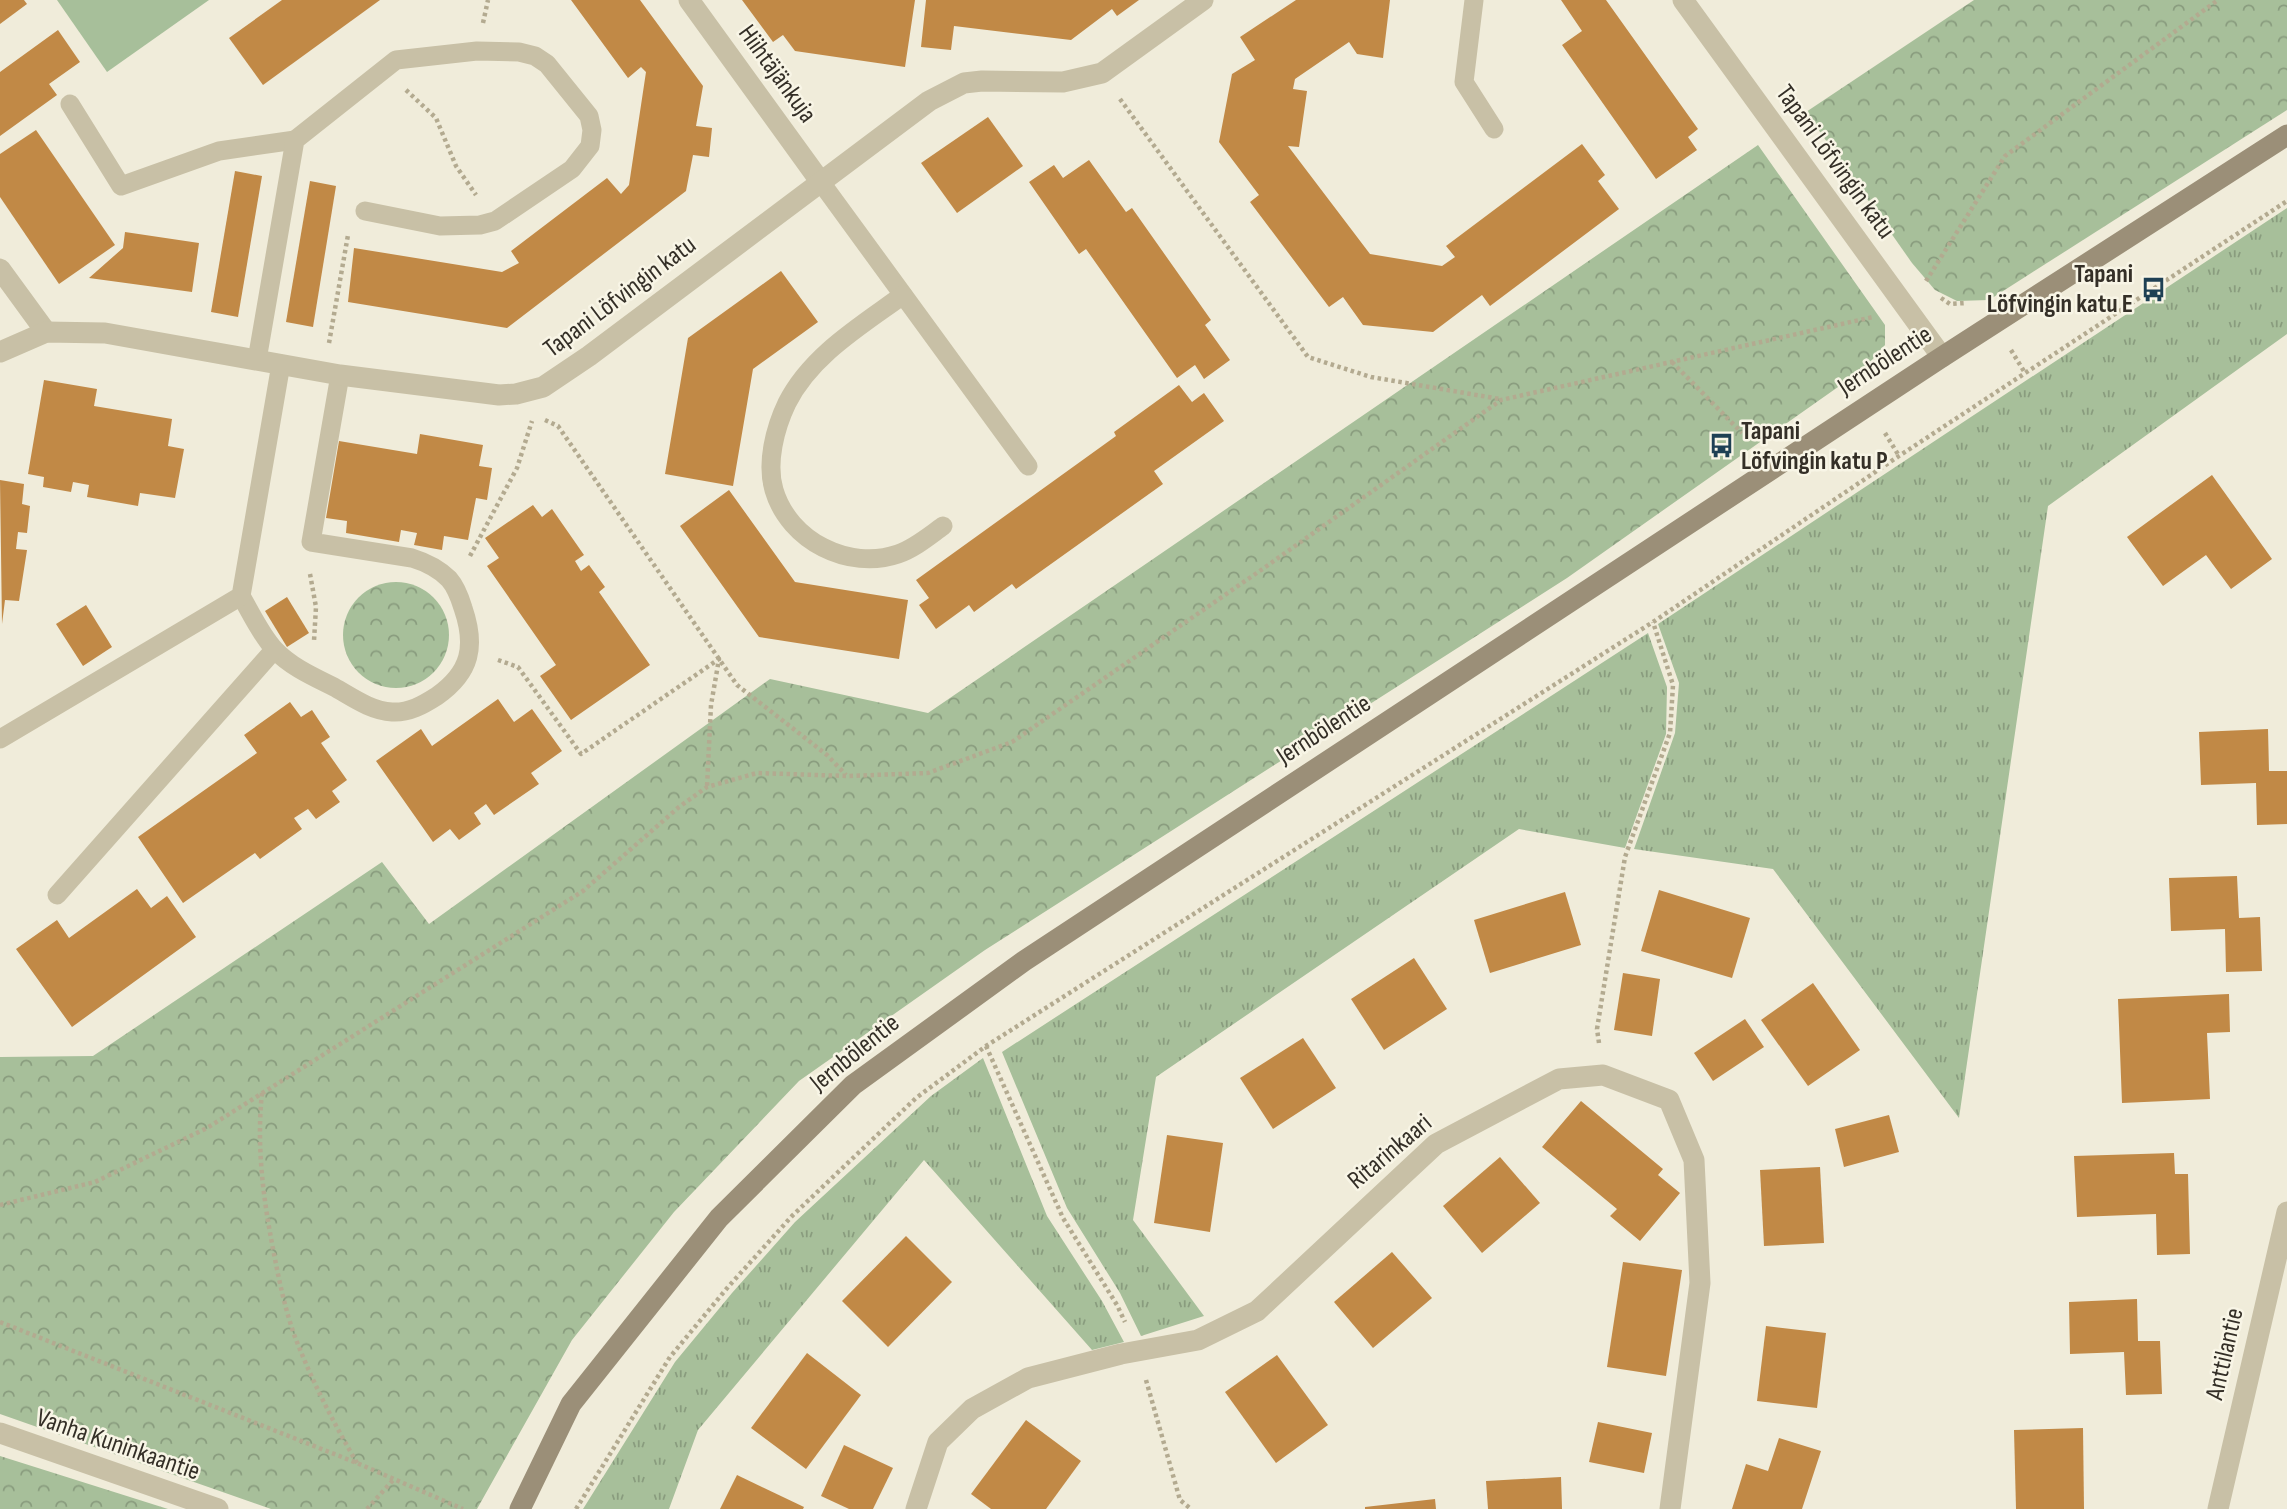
<svg xmlns="http://www.w3.org/2000/svg" width="2287" height="1509" font-family="'Sofia Sans Condensed',sans-serif">
  <style>
    .grass { fill: url(#grass-tufts) }
    .forest { fill: url(#forest-crowns) }
    .pitch { fill: #a7bf9a }
    .building { fill: #c18946 }
    .lines { fill: none; stroke-linecap: round; stroke-linejoin: round }
    .path { stroke: #b3aa90; stroke-width: 4.5; stroke-dasharray: 3.5 3.5; stroke-linecap: butt }
    .lane { stroke: #c8c0a6; stroke-width: 19 }
    .street { stroke: #c8c0a6; stroke-width: 21 }
    .secondary { stroke: #9b8f78; stroke-width: 21 }
    .labels { text-anchor: middle; dominant-baseline: central; stroke-width: 5; stroke-linejoin: round; paint-order: stroke }
    .street-label { font-size: 26px; fill: #342f27; stroke: #f8f5e6 }
    .poi-label { font-size: 26px; font-weight: bold; fill: #342f27; stroke: #f8f5e6; text-anchor: end }
  </style>
  <defs>
    <pattern id="grass-tufts" width="24" height="20" patternUnits="userSpaceOnUse" patternTransform="scale(1.75)"><rect width="24" height="20" fill="#a7bf9a"/><path d="M3 7l-1-3M5 7V3M7 7l1-3M15 17l-1-3M17 17v-4M19 17l1-3" fill="none" stroke="#899c7e"/></pattern>
    <pattern id="forest-crowns" width="20" height="18" patternUnits="userSpaceOnUse" patternTransform="scale(1.75)"><rect width="20" height="18" fill="#a7bf9a"/><path d="M2 6a3 3 0 1 1 6 0M12 15a3 3 0 1 1 6 0" fill="none" stroke="#899c7e"/></pattern>
  </defs>
  <rect width="100%" height="100%" fill="#f0ecda"/>
  <g class="grass">
    <path d="M 2287,208 L 2287,334 L 2048,506 L 1959,1118 L 1773,869 L 1634,849 L 1675,733 L 1679,683 L 1658,624 Z"/>
    <path d="M 1648,633 L 1667,687 L 1666,734 L 1625,848 L 1519,829 L 1156,1077 L 1133,1220 L 1204,1316 L 1141,1336 L 1120,1293 L 1067,1208 L 1002,1052 Z"/>
    <path d="M 983,1058 L 1047,1216 L 1102,1301 L 1124,1342 L 1092,1350 L 924,1160 L 698,1430 L 669,1509 L 583,1509 L 675,1362 L 732,1293 L 795,1222 L 931,1096 Z"/>
  </g>
  <g class="forest">
    <path d="M 1974,0 L 2287,0 L 2287,110 L 1989,300 L 1957,301 L 1935,290 L 1912,263 L 1806,112 Z"/>
    <path d="M 1758,145 L 1885,325 L 1885,345 L 1865,368 L 1567,578 L 985,950 L 799,1081 L 674,1212 L 572,1340 L 477,1509 L 271,1509 L 0,1414 L 0,1057 L 93,1056 L 382,862 L 429,924 L 770,679 L 928,713 Z"/>
    <circle cx="396" cy="635" r="53"/>
    <path d="M 0,1456 L 168,1509 L 0,1509 Z"/>
  </g>
  <path class="pitch" d="M 57,0 L 209,0 L 107,72 Z"/>
  <g class="building">
    <path d="M 0,0 L 24,0 L 27,4 L 0,24 Z"/>
    <path d="M 282,0 L 380,0 L 263,85 L 229,38 Z"/>
    <path d="M 571,0 L 640,0 L 703,86 L 696,126 L 712,128 L 709,157 L 693,155 L 686,191 L 507,328 L 348,302 L 354,248 L 502,272 L 519,263 L 511,251 L 607,178 L 621,194 L 629,185 L 646,72 L 641,67 L 628,78 Z"/>
    <path d="M 742,0 L 915,0 L 905,67 L 795,51 L 783,35 L 773,42 Z"/>
    <path d="M 926,0 L 1139,0 L 1117,16 L 1112,9 L 1071,40 L 954,26 L 951,50 L 921,47 Z"/>
    <path d="M 1296,0 L 1390,0 L 1383,58 L 1357,54 L 1349,42 L 1295,79 L 1293,89 L 1307,91 L 1299,147 L 1288,146 L 1370,254 L 1442,266 L 1455,257 L 1446,246 L 1582,144 L 1605,175 L 1598,181 L 1619,209 L 1490,306 L 1482,295 L 1433,332 L 1363,325 L 1343,297 L 1329,307 L 1250,202 L 1259,195 L 1219,142 L 1232,74 L 1255,60 L 1240,37 Z"/>
    <path d="M 1561,0 L 1606,0 L 1698,129 L 1688,137 L 1697,150 L 1656,179 L 1562,45 L 1582,31 Z"/>
    <path d="M 58,30 L 80,62 L 49,84 L 57,95 L 0,136 L 0,72 Z"/>
    <path d="M 988,117 L 1023,166 L 957,213 L 921,163 Z"/>
    <path d="M 36,130 L 115,245 L 59,284 L 0,197 L 0,154 Z"/>
    <path d="M 1089,160 L 1126,212 L 1132,208 L 1211,320 L 1205,325 L 1230,360 L 1204,379 L 1195,365 L 1177,378 L 1086,249 L 1079,254 L 1029,182 L 1054,165 L 1063,178 Z"/>
    <path d="M 235,171 L 262,176 L 238,317 L 211,312 Z"/>
    <path d="M 310,181 L 336,186 L 313,327 L 286,322 Z"/>
    <path d="M 125,232 L 199,243 L 192,292 L 89,278 L 123,248 Z"/>
    <path d="M 781,271 L 818,322 L 753,369 L 733,486 L 665,474 L 688,338 Z"/>
    <path d="M 44,380 L 97,389 L 94,406 L 172,419 L 168,446 L 184,449 L 175,498 L 140,493 L 138,506 L 87,497 L 89,485 L 73,482 L 71,492 L 43,487 L 44,477 L 28,474 Z"/>
    <path d="M 1179,385 L 1192,402 L 1204,393 L 1224,421 L 1154,471 L 1163,484 L 1016,589 L 1012,584 L 974,612 L 969,605 L 936,629 L 919,605 L 929,598 L 916,580 L 1116,436 L 1114,432 Z"/>
    <path d="M 420,434 L 483,445 L 479,466 L 492,468 L 487,500 L 476,498 L 468,540 L 444,536 L 442,550 L 414,545 L 417,533 L 401,530 L 399,542 L 346,533 L 347,521 L 326,518 L 339,441 L 417,454 Z"/>
    <path d="M 2212,475 L 2272,559 L 2231,589 L 2206,555 L 2163,586 L 2127,537 Z"/>
    <path d="M 0,480 L 24,484 L 22,504 L 30,506 L 27,533 L 18,532 L 16,549 L 27,550 L 19,601 L 5,600 L 2,624 Z"/>
    <path d="M 729,490 L 795,582 L 908,600 L 899,659 L 759,637 L 680,526 Z"/>
    <path d="M 533,505 L 542,517 L 552,509 L 584,555 L 575,561 L 581,571 L 589,565 L 605,587 L 599,592 L 650,665 L 571,720 L 540,676 L 556,665 L 487,566 L 499,558 L 485,538 Z"/>
    <path d="M 287,597 L 309,633 L 287,647 L 265,611 Z"/>
    <path d="M 86,605 L 112,647 L 83,666 L 56,624 Z"/>
    <path d="M 498,699 L 514,722 L 532,709 L 562,751 L 531,773 L 539,784 L 494,815 L 486,804 L 474,813 L 481,824 L 459,840 L 450,829 L 433,842 L 376,761 L 421,729 L 432,746 Z"/>
    <path d="M 290,702 L 301,717 L 312,710 L 330,737 L 321,743 L 347,780 L 332,791 L 340,802 L 316,819 L 308,809 L 294,818 L 302,829 L 260,859 L 255,853 L 183,903 L 138,837 L 257,753 L 244,735 Z"/>
    <path d="M 2268,729 L 2269,771 L 2287,771 L 2287,824 L 2257,825 L 2256,783 L 2201,785 L 2199,732 Z"/>
    <path d="M 2237,876 L 2239,918 L 2260,917 L 2262,971 L 2226,972 L 2225,929 L 2171,931 L 2169,878 Z"/>
    <path d="M 137,889 L 151,908 L 167,896 L 196,937 L 72,1027 L 16,949 L 57,920 L 69,938 Z"/>
    <path d="M 1659,890 L 1750,918 L 1732,978 L 1641,951 Z"/>
    <path d="M 1565,892 L 1581,945 L 1490,973 L 1474,920 Z"/>
    <path d="M 1414,958 L 1447,1009 L 1384,1050 L 1351,999 Z"/>
    <path d="M 1623,973 L 1660,979 L 1652,1036 L 1614,1030 Z"/>
    <path d="M 1813,983 L 1860,1050 L 1808,1086 L 1761,1020 Z"/>
    <path d="M 2229,994 L 2230,1032 L 2207,1033 L 2210,1099 L 2122,1103 L 2118,999 Z"/>
    <path d="M 1745,1019 L 1764,1047 L 1713,1081 L 1694,1053 Z"/>
    <path d="M 1303,1038 L 1336,1088 L 1273,1129 L 1240,1078 Z"/>
    <path d="M 1581,1101 L 1663,1169 L 1658,1175 L 1680,1193 L 1640,1241 L 1610,1216 L 1617,1209 L 1542,1147 Z"/>
    <path d="M 1889,1115 L 1899,1152 L 1844,1167 L 1835,1129 Z"/>
    <path d="M 1167,1135 L 1223,1143 L 1210,1232 L 1154,1223 Z"/>
    <path d="M 2174,1153 L 2175,1174 L 2188,1174 L 2190,1254 L 2157,1255 L 2156,1214 L 2077,1217 L 2074,1156 Z"/>
    <path d="M 1500,1157 L 1540,1203 L 1482,1253 L 1443,1206 Z"/>
    <path d="M 1820,1167 L 1824,1243 L 1764,1246 L 1760,1170 Z"/>
    <path d="M 906,1236 L 952,1282 L 888,1347 L 842,1301 Z"/>
    <path d="M 1392,1252 L 1432,1298 L 1373,1348 L 1334,1302 Z"/>
    <path d="M 1623,1262 L 1682,1270 L 1666,1376 L 1607,1367 Z"/>
    <path d="M 2137,1299 L 2138,1341 L 2160,1341 L 2162,1394 L 2126,1395 L 2124,1352 L 2070,1354 L 2069,1302 Z"/>
    <path d="M 1766,1326 L 1826,1333 L 1817,1408 L 1757,1401 Z"/>
    <path d="M 807,1353 L 861,1395 L 806,1469 L 751,1428 Z"/>
    <path d="M 1277,1355 L 1328,1425 L 1276,1463 L 1225,1392 Z"/>
    <path d="M 1026,1420 L 1081,1461 L 1046,1509 L 991,1509 L 971,1494 Z"/>
    <path d="M 1598,1422 L 1652,1433 L 1644,1473 L 1589,1462 Z"/>
    <path d="M 2083,1428 L 2084,1509 L 2016,1509 L 2014,1430 Z"/>
    <path d="M 1779,1438 L 1821,1451 L 1802,1509 L 1732,1509 L 1746,1464 L 1768,1471 Z"/>
    <path d="M 844,1445 L 893,1468 L 873,1509 L 849,1509 L 821,1496 Z"/>
    <path d="M 737,1475 L 804,1507 L 803,1509 L 720,1509 Z"/>
    <path d="M 1561,1477 L 1562,1509 L 1488,1509 L 1486,1481 Z"/>
    <path d="M 1435,1499 L 1436,1509 L 1365,1509 L 1365,1507 Z"/>
  </g>
  <g class="lines">
    <g class="path">
      <path d="M 483,23 L 488,0"/>
      <path d="M 406,90 L 436,118 L 456,166 L 476,195"/>
      <path d="M 1120,99 L 1308,357 L 1371,377 L 1500,399"/>
      <path d="M 1926,281 L 2005,156 L 2218,0"/>
      <path d="M 1941,298 L 1950,304 L 1966,303"/>
      <path d="M 329,343 L 348,235"/>
      <path d="M 2011,350 L 2025,373"/>
      <path d="M 1672,362 L 1742,433"/>
      <path d="M 545,420 L 558,426 L 737,685 L 827,755 L 846,775"/>
      <path d="M 1885,433 L 1899,456"/>
      <path d="M 470,556 L 517,468 L 532,421"/>
      <path d="M 310,574 L 316,607 L 314,641"/>
      <path d="M 498,660 L 518,667 L 581,754 L 719,659 L 711,705 L 707,787"/>
      <path d="M 1599,1043 L 1597,1029 L 1625,857 L 1670,733 L 1673,685 L 1653,622"/>
      <path d="M 986,1046 L 1063,1218 L 1117,1305 L 1125,1322"/>
      <path d="M 262,1093 C 256,1149 264,1204 275,1259 C 280,1285 286,1312 295,1337 C 312,1381 333,1422 357,1463"/>
      <path d="M 0,1205 L 95,1182 L 207,1128 L 583,891 L 679,807 L 707,787 L 757,773 L 847,776 L 928,773 L 1012,742 L 1264,568 L 1501,400 L 1873,317"/>
      <path d="M 0,1322 L 357,1463 L 463,1509"/>
      <path d="M 1146,1380 L 1180,1500 L 1191,1509"/>
      <path d="M 367,1509 L 394,1479"/>
      <path d="M 576,1509 L 670,1357 L 728,1287 L 792,1216 L 916,1098 L 986,1046 L 1653,622 L 1899,456 L 2287,201"/>
    </g>
    <g class="lane">
      <path d="M 1474,0 L 1464,82 L 1494,129"/>
      <path d="M 70,104 L 121,186 L 219,151 L 295,140"/>
      <path d="M 820,181 L 1028,466"/>
      <path d="M 903,295 C 862,325 811,355 787,403 C 775,428 766,463 774,490 C 789,541 849,571 898,554 C 915,548 929,536 943,526"/>
      <path d="M 257,360 L 295,140 L 396,60 L 477,51 L 519,52 L 535,56 L 547,64 L 589,116 L 592,130 L 590,146 L 572,169 L 495,221 L 480,225 L 440,226 L 365,211"/>
      <path d="M 241,596 C 251,613 261,635 275,650 C 291,667 314,677 334,687 C 352,697 371,711 392,712 C 409,713 423,705 437,696 C 471,672 476,646 463,608 C 460,598 456,587 449,579 C 439,569 425,562 412,558 L 311,542 L 340,375"/>
      <path d="M 0,739 L 241,596 L 281,364"/>
      <path d="M 57,895 L 274,650"/>
    </g>
    <g class="street">
      <path d="M 689,0 L 820,181"/>
      <path d="M 1683,0 L 1942,357"/>
      <path d="M 0,269 L 46,332"/>
      <path d="M 0,352 L 46,332 L 105,333 L 340,375 L 499,395 L 516,394 L 543,387 L 589,356 L 929,101 L 964,83 L 982,81 L 1063,82 L 1102,73 L 1203,0"/>
      <path d="M 0,1433 L 218,1509"/>
      <path d="M 916,1509 L 938,1442 L 972,1409 L 1028,1378 L 1121,1354 L 1198,1340 L 1257,1311 L 1436,1144 L 1559,1079 L 1603,1075 L 1669,1100 L 1694,1160 L 1700,1283 L 1670,1509"/>
      <path d="M 2218,1509 L 2287,1212"/>
    </g>
    <path class="secondary" d="M 520,1509 L 571,1404 L 719,1218 L 853,1085 L 1024,961 L 1942,357 L 2287,135"/>
  </g>
  <defs>
    <symbol id="bus-bare" viewBox="-9 -9 18 18"><path d="M-5-6H5V4H4V6H2V4H-2V6H-4V4H-5ZM-3.5-4V0h7V-4ZM-3.5 1.2v1.5H-2V1.2ZM2 1.2v1.5H3.5V1.2Z" fill="#1e4054" stroke="#f8f5e6" stroke-width="2.5" paint-order="stroke"/></symbol>
  </defs>
  <g fill-rule="evenodd">
    <use href="#bus-bare" x="2136" y="272" width="35" height="35"/>
    <use href="#bus-bare" x="1704" y="428" width="35" height="35"/>
  </g>
  <g class="labels">
    <g class="street-label">
      <text transform="translate(777 74) rotate(54)">Hiihtäjänkuja</text>
      <text transform="translate(1835 162) rotate(54)">Tapani Löfvingin katu</text>
      <text transform="translate(620 297) rotate(-37)">Tapani Löfvingin katu</text>
      <text transform="translate(1885 361) rotate(-33)">Jernbölentie</text>
      <text transform="translate(1324 730) rotate(-33)">Jernbölentie</text>
      <text transform="translate(855 1053) rotate(-39)">Jernbölentie</text>
      <text transform="translate(1390 1152) rotate(-40)">Ritarinkaari</text>
      <text transform="translate(2225 1354) rotate(-77)">Anttilantie</text>
      <text transform="translate(118 1445) rotate(19)">Vanha Kuninkaantie</text>
    </g>
    <g class="poi-label">
      <text x="2133" y="274">Tapani<tspan x="2133" dy="30">Löfvingin katu E</tspan></text>
      <text x="1741" y="431" text-anchor="start">Tapani<tspan x="1741" dy="30">Löfvingin katu P</tspan></text>
    </g>
  </g>
</svg>
